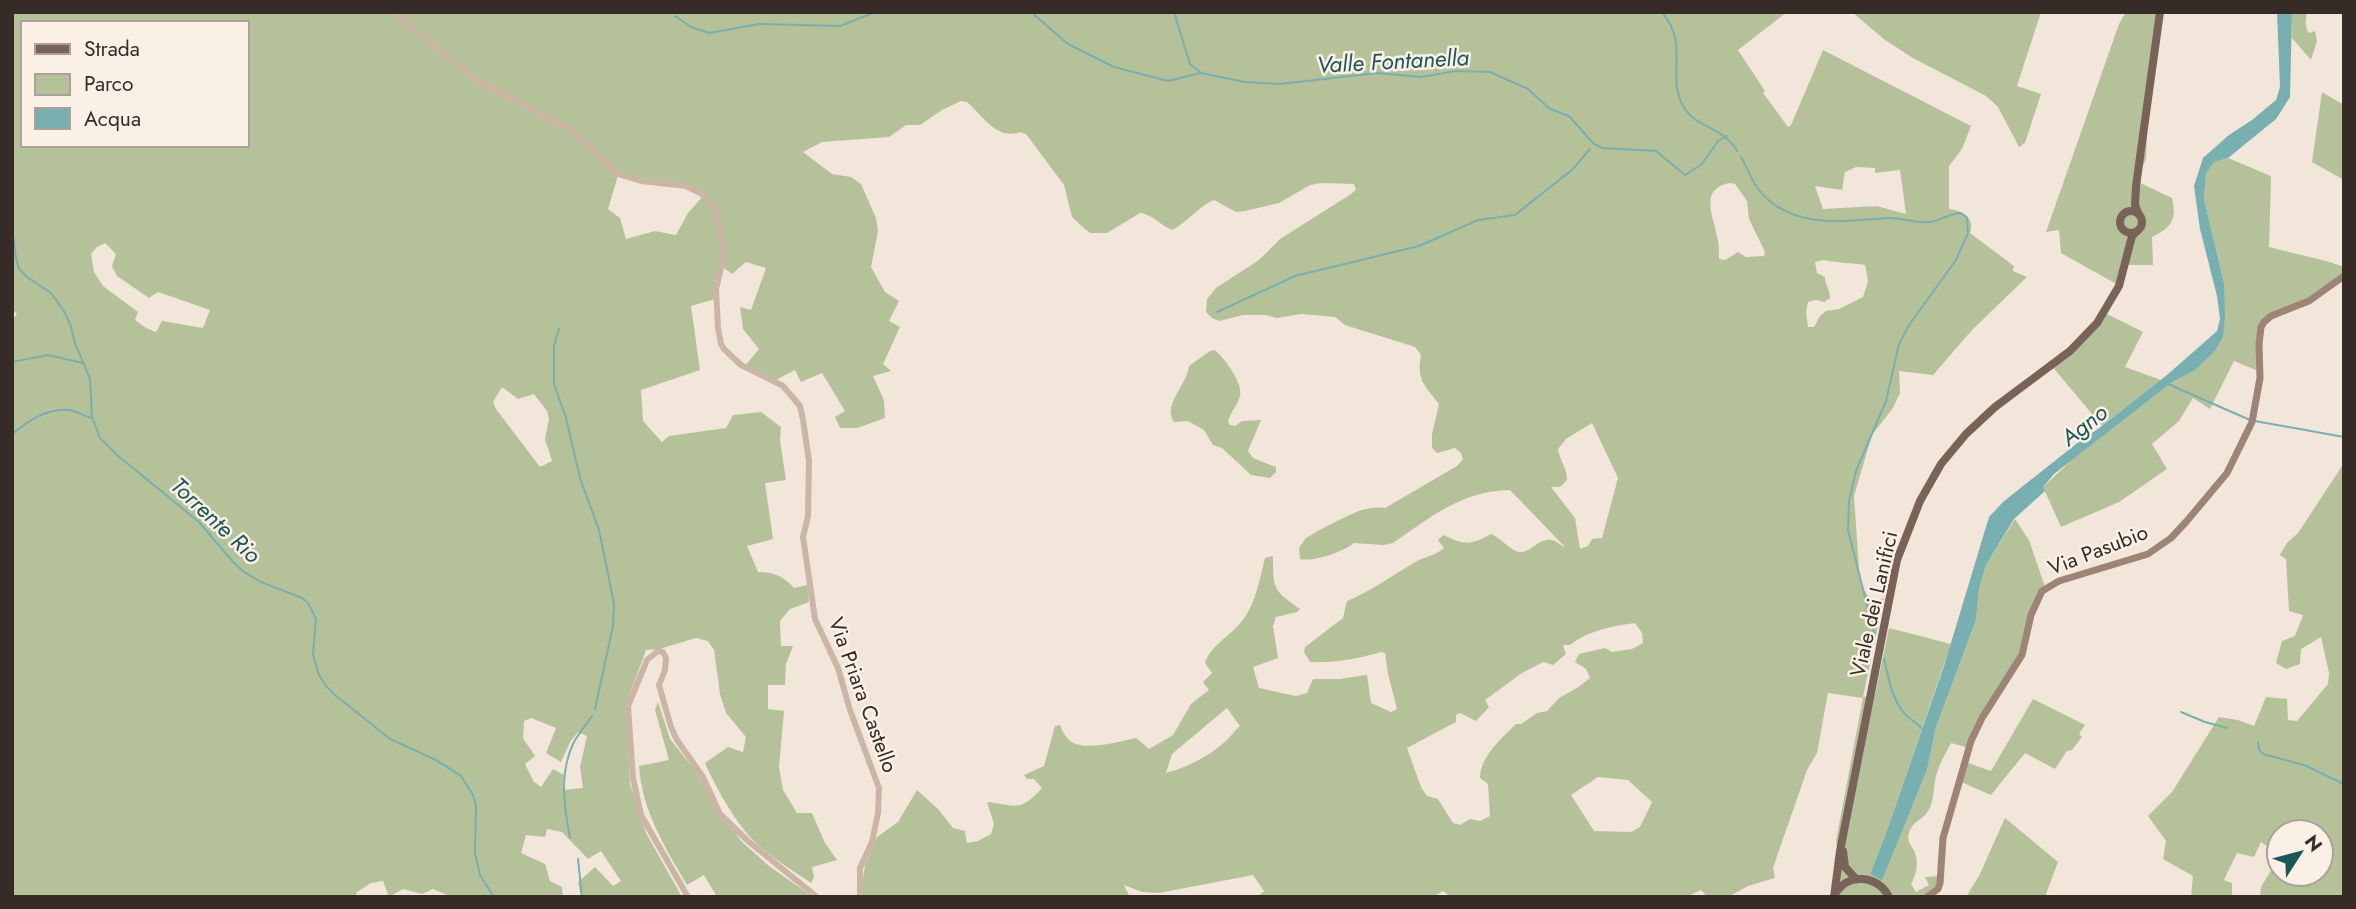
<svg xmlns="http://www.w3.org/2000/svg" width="2356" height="909" font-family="Jost,sans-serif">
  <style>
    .green { fill: #b5c299; fill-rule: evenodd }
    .water { fill: #78afb0 }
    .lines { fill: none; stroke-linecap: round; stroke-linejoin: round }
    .stream { stroke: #78afb0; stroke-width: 2 }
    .tertiary { stroke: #cbb6a5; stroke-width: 6 }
    .secondary { stroke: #9e8477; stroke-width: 7 }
    .primary { stroke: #796257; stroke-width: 8 }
    .labels { text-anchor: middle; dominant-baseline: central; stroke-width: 5; stroke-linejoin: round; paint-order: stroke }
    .street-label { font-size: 21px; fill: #362b27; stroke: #faf0e6 }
    .water-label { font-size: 23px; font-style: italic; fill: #1b5659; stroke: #faf0e6 }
  </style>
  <rect width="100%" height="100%" fill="#f2e6da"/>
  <g class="green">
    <path d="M 12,12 L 1787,12 L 1738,50 L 1765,91 L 1763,93 L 1788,127 L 1791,125 L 1823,50 L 1971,126 L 1962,149 L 1949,166 L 1949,209 C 1963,211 1975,217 1970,233 L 2014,266 L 2013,271 L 2027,277 L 1972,330 L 1933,375 L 1899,371 L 1900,393 L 1893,408 L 1872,435 L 1854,496 L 1860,582 L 1871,602 L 1884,598 L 1863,697 L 1875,695 L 1889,628 L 1951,644 L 1885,836 L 1870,874 L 1882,879 L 1927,770 L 1936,727 L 1976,620 L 1979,589 L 1986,565 L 2015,519 L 2029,540 L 2046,590 L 2036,602 L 2022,654 L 1982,717 L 1969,748 L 1951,743 C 1946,753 1940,762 1937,773 C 1932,786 1936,802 1926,814 C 1920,821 1912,822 1909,833 C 1906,842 1912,845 1915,853 C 1919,862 1916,876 1911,884 L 1916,892 L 1929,885 L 1925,877 L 1941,876 L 1933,897 L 1834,897 L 1840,865 L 1836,841 L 1863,698 L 1828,693 L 1817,753 L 1807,770 L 1773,868 L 1775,878 L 1748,886 L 1728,897 L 1707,897 L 1701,890 L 1686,897 L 1451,897 L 1443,891 L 1433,897 L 1257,897 L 1264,891 L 1253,875 L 1159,893 L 1142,892 L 1124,885 L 1130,897 L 863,897 L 861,891 L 865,865 L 877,837 L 898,822 L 917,790 L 939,810 L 953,828 L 965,831 L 967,843 L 978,841 L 991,834 L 994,824 L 987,802 C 1015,805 1020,813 1042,788 L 1034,779 L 1027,779 L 1024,775 L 1044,766 L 1055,726 L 1060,725 C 1062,730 1065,737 1069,740 C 1082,752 1119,742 1136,738 L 1149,749 L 1173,735 L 1191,704 L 1209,690 L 1203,682 L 1212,673 L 1205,663 C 1211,644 1234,634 1245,617 C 1256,600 1260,578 1265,558 L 1273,556 C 1273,589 1273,590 1300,609 L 1297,612 L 1276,617 L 1273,626 L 1278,658 L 1253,667 L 1259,688 L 1296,696 L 1307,693 L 1313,679 L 1339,679 L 1367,675 L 1371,703 L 1391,712 L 1397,709 L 1388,674 L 1385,653 L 1381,652 C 1357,659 1335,663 1310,662 L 1304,652 L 1305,647 L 1343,618 L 1347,601 C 1373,590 1394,574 1419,560 C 1428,556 1436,555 1444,548 L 1438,540 L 1443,535 C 1465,545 1469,546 1491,534 C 1501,538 1512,552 1520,552 C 1531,553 1538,538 1551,540 C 1556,540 1561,546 1565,547 L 1510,490 C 1461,491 1431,517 1393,543 L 1384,545 L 1354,543 C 1343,552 1314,562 1300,559 L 1299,548 C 1301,545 1303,542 1305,539 C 1310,534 1354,512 1362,510 C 1370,508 1377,507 1385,508 L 1457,466 L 1463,459 L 1461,453 L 1455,448 L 1437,453 L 1432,448 L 1432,434 L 1439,404 C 1425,386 1416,380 1421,355 L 1415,347 L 1345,325 L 1335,317 L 1301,314 L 1277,318 L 1265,315 L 1243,315 L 1219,321 L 1212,318 L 1206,312 L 1207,299 L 1216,288 L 1259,260 L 1280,239 L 1348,196 L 1356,190 L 1354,184 L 1321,183 L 1310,185 L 1279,203 L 1245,211 L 1236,212 L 1214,200 C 1199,206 1188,222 1172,230 C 1160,225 1152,214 1140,213 L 1107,233 L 1091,233 L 1086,230 L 1072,217 L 1064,185 L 1026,134 L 1020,132 C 997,141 982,115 967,102 L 961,101 L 942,110 L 920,125 L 906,125 L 889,137 L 822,142 L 803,152 L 832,174 L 851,177 L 861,184 L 876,218 L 878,231 L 871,267 L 885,292 L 899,301 L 889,321 L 900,327 L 883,364 L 891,371 L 873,376 L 884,400 L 885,418 L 857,428 L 840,428 L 835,417 L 845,411 L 822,373 L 801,382 L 795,370 L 776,380 L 744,367 L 759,349 L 743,329 L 740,307 L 751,310 L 766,268 L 746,262 L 732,274 L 721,266 L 715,299 L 691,306 L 700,370 L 641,390 L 643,421 L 662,442 L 669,436 L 726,428 L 733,415 L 761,412 L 781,427 L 780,440 L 786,480 L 765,483 L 773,539 L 747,546 L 758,572 C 773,572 783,576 794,588 L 807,585 L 809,602 L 790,609 L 780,621 L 781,646 L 793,646 L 786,664 L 785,685 L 768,685 L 768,709 L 784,711 L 779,767 L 783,790 L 797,813 L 812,813 L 825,843 L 837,860 L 812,867 L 814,877 L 811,883 C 790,869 767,855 750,837 C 733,818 715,786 705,763 L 728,747 L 743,752 L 746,737 L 726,713 L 720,694 L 714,650 L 708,641 L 696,638 L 659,649 L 646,650 L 626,704 L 630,784 L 646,833 L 682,897 L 581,897 L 578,882 L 595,867 L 613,886 L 621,881 L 601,851 L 588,859 L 562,832 L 547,829 L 545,837 L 526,835 L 521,853 L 545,864 L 550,881 L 562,887 L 563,897 L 452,897 L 433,889 L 422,894 L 403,889 L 389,897 L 383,881 L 371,883 L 357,892 L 355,897 L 12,897 L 12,320 L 17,314 L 12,309 ZM 23,23 L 247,23 L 247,145 L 23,145 ZM 1856,167 L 1875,168 L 1875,173 L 1900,170 L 1906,214 L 1877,206 L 1823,209 L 1815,186 L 1842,190 L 1845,172 ZM 619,172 L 639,178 L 682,183 L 703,196 L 688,213 L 676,235 L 655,231 L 626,239 L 620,218 L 608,209 ZM 1730,183 L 1735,184 L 1747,201 L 1749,219 L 1765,252 L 1764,256 L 1746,257 L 1738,252 L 1725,260 L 1719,259 C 1719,251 1719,244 1717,236 C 1713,216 1699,188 1730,183 ZM 105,243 L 116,254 L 112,266 L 117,276 L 149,298 L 158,292 L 210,310 L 203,328 L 162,321 L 156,332 L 146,328 L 135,320 L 138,312 L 103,286 L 94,272 L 91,254 L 97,247 ZM 1824,260 C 1838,263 1852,263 1865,265 L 1868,281 L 1863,297 L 1839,309 L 1826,311 L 1820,316 L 1814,327 L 1808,327 L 1806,312 L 1808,302 L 1816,300 L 1824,302 L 1830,298 C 1830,289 1825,285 1825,277 L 1817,273 L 1815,262 ZM 502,387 L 518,399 L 534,394 L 547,411 L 549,419 L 545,439 L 552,461 L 540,467 L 496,409 L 493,402 ZM 1592,423 L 1618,478 L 1602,538 L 1592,539 L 1588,546 L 1580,549 L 1575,518 L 1551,487 L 1560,487 L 1567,480 C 1567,468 1560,461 1558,449 L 1566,439 ZM 1635,623 L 1642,633 L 1643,643 L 1632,649 L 1612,652 L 1605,648 L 1579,654 L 1575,662 L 1586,669 L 1590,678 L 1577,688 L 1559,698 L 1547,711 L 1537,713 L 1521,724 L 1516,724 C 1502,738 1480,756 1480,778 L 1488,784 L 1490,816 L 1480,821 L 1470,819 L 1460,825 L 1453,823 L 1438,799 L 1427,796 L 1421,787 L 1407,748 L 1456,722 L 1456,715 L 1460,713 L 1476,721 L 1489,707 L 1485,700 L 1522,673 L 1543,662 L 1553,665 L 1566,654 L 1563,645 L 1570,645 C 1587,631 1612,626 1635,623 ZM 1227,708 L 1240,726 C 1235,730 1232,735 1228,739 C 1211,755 1189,767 1166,773 L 1172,754 ZM 531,718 L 556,728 L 546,753 L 561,762 L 570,742 L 578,732 L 587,736 L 580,767 L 583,788 L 563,790 L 564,775 L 553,769 L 541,787 L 534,782 L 525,764 L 535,756 L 523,738 L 524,721 ZM 1598,777 L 1628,780 L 1652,802 L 1640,827 L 1631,832 L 1594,831 L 1571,795 Z"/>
    <path d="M 1852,12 L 2041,12 L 2017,86 L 2041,94 L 2025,143 L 2019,147 L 1998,107 L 1986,96 L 1913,58 L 1885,40 Z"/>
    <path d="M 2126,12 L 2161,12 L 2148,109 L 2146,159 L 2136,181 L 2172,198 C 2177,220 2172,227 2152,237 L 2153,265 L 2128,265 L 2120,286 L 2061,253 L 2059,230 L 2046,232 L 2119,24 Z"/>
    <path d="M 2292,12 L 2307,12 C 2306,19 2304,27 2309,33 L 2315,31 L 2317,41 L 2311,60 L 2292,38 Z"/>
    <path d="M 2322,92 L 2344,105 L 2344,180 L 2312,162 Z"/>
    <path d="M 2228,158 L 2271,176 L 2269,247 L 2330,262 L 2344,267 L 2344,275 L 2338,281 L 2264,322 L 2259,339 L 2261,372 L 2234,361 L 2210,409 L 2193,398 L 2179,421 L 2152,444 L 2167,469 L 2119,502 L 2061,527 L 2043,487 L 2075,457 L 2171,383 L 2195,370 L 2223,337 L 2224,283 L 2204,199 L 2206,174 L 2214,162 Z"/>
    <path d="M 2105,313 L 2143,332 L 2125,367 L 2161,380 L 2102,426 L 2051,365 Z"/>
    <path d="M 1215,350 C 1224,358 1243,382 1240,396 C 1238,405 1230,412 1228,422 L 1230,425 L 1235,426 L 1242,421 L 1261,420 L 1248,451 L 1253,458 L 1276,467 L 1276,472 L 1270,478 L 1251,475 L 1222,448 L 1213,445 L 1204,430 L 1188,421 L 1174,422 C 1162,405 1187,385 1189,366 L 1210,351 Z"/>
    <path d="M 2344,463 L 2344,897 L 2260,897 L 2261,887 L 2275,864 L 2272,850 L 2261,842 L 2254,857 L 2237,853 L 2224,880 L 2232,883 L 2232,897 L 2191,897 L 2193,876 L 2163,859 L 2166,841 L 2148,816 L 2172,792 L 2219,717 L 2238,720 L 2254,726 L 2266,697 L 2287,699 L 2288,720 L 2297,721 L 2328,684 L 2329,673 L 2321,637 L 2301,649 L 2300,664 L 2286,669 L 2276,663 L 2282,641 L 2295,636 L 2303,615 L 2289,611 L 2286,559 L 2280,555 L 2287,543 L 2298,533 ZM 2321,832 L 2321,874 L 2279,874 L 2279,832 Z"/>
    <path d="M 2033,699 L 2085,725 L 2079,734 L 2082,737 L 2072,750 L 2067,751 L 2055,769 L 2025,753 L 1991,795 L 1961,782 L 1965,762 L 1991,771 Z"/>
    <path d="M 658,702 L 670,739 L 694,769 L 741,841 L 769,866 L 813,897 L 717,897 L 704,875 L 687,885 C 665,847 642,811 639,766 L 669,760 L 655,710 Z"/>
    <path d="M 2005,818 L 2058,862 L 2045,897 L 1966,897 L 1979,876 Z"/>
  </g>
  <path class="water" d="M 2277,12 L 2292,12 L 2290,97 L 2276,119 L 2228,158 L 2214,162 L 2206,174 L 2204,199 L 2224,283 L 2225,316 L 2223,337 L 2214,352 L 2195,370 L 2171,383 L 2054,474 L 2043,487 L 2045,491 L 2014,519 L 1986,565 L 1979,589 L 1976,620 L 1936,727 L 1927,770 L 1882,880 L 1870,874 L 1885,836 L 1944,666 L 1989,517 L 2003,502 L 2076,444 L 2102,426 L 2167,375 L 2217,331 L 2220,319 L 2217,296 L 2200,229 L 2194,186 L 2203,158 L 2229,135 L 2252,120 L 2276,100 L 2280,87 Z"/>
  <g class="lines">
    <g class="stream">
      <path d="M 1031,12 L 1068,44 L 1114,67 L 1168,81 L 1201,73 L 1245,82 L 1280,84 L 1377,73 L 1421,77 L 1456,71 L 1490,72 L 1528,89 L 1550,109 L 1569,116 L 1594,144 L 1603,148 L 1656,151 L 1685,175 L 1702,164 L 1718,141 L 1727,136"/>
      <path d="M 1174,12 L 1190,64 L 1201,73"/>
      <path d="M 1662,12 C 1690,46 1666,75 1683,106 C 1695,128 1724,127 1737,151"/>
      <path d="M 675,16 L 691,27 L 709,33 L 759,24 L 840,26 L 875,12"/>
      <path d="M 1741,157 C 1747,167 1751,180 1759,190 C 1791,230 1843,221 1887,218 C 1901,217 1915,224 1930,222 C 1941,221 1949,213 1961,213 L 1967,218 L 1968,233 L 1956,260 L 1909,325 L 1899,344 L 1886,401 L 1856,471 L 1849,501 L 1848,530 L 1874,633"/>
      <path d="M 12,226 L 16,258 L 19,269 L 27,277 L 51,293 L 64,311 L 70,324 L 75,343 L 90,379 L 92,417 L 100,438 L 117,455 L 199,522 L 233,562 L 244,572 L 261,582 L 302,598 L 308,603 L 316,619 L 313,654 L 318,673 L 326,686 L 335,695 L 390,739 L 436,760 L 461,776 L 473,795 L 476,806 L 475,853 L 480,875 L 494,897"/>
      <path d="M 1217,312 L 1295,276 L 1419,246 L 1478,220 L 1515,215 L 1573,169 L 1590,149"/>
      <path d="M 559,329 L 554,346 L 554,384 L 566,418 L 580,478 L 599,530 L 614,604 L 613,626 L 595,709"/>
      <path d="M 12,362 L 48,355 L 83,363"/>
      <path d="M 2168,384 L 2250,420"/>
      <path d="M 2255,421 L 2344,437"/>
      <path d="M 12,434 C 28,421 47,408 69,410 C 76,411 85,416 91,418"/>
      <path d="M 1884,659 C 1888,675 1891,695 1901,709 C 1906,718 1916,721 1922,729"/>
      <path d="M 2181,712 L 2205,722 L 2227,728"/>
      <path d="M 2258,742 L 2259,749 L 2263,754 L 2304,765 L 2344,784"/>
      <path d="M 570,838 C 564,807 559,774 573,744 C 578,734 586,725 592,716"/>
      <path d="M 578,859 L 582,897"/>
    </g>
    <g class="tertiary">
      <path d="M 394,12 L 422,37 L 478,81 L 570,129 L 618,174 L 641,181 L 686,186 L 702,194 L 715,210 L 725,251 L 716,289 L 718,328 L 721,344 L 724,349 L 741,365 L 783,386 L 800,406 L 803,420 L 809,461 L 808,516 L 803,537 L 815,619 L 838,668 L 850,710 L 879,788 L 878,813 L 872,842 L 860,868 L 860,897"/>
      <path d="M 688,897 L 641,815 L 633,778 L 628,706 L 647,660 L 658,651 L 663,652 L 666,658 L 665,670 L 659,685 L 671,727 L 677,740 L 703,777 L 720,814 L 748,841 L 817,897"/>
    </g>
    <path class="secondary" d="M 1927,897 L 1938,889 L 1940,883 L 1943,838 L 1971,741 L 1982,718 L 2022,655 L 2031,615 L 2042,591 L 2059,581 L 2148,554 L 2171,538 L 2186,522 L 2227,473 L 2252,422 L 2260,378 L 2259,344 L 2261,327 L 2264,322 L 2271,316 L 2309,301 L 2344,276"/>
    <g class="primary">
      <circle cx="2131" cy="222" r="11"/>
      <path d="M 2138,213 L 2135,205 L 2136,186 L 2160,12"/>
      <path d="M 1843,851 L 1845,867 L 1856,879"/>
      <path d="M 1835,894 C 1848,872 1878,875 1889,897"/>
      <path d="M 1834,897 L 1840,851 L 1897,560 L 1920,501 L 1941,464 L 1966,434 L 1995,407 L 2070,351 L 2097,323 L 2119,286 L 2132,236 L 2136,232"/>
    </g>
  </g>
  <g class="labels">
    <g class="street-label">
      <text transform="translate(2098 550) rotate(-21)">Via Pasubio</text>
      <text transform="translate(1874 604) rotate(-77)">Viale dei Lanifici</text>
      <text transform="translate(863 695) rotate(70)">Via Priara Castello</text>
    </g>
    <g class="water-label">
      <text transform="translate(1393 61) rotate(-3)">Valle Fontanella</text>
      <text transform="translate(2084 425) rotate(-38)">Agno</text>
      <text transform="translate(216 520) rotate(43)">Torrente Rio</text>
    </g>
  </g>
  <rect width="2356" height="909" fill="none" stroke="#362b27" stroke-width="28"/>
  <rect x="21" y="21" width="228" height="126" fill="#faf0e6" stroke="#aca19a" stroke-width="2"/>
  <rect x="35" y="44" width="35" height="10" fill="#796257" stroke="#aca19a" stroke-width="2"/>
  <text x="84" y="56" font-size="21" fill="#362b27">Strada</text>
  <rect x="35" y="74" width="35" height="21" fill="#b5c299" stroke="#aca19a" stroke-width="2"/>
  <text x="84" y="91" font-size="21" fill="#362b27">Parco</text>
  <rect x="35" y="108" width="35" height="21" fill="#78afb0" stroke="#aca19a" stroke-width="2"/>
  <text x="84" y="126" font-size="21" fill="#362b27">Acqua</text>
  <g transform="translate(2300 853) rotate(54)"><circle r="33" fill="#faf0e6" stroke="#aca19a" stroke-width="2"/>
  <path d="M0-5L12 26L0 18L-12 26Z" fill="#1b5659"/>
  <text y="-10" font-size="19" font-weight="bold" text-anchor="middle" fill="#362b27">N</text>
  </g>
</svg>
